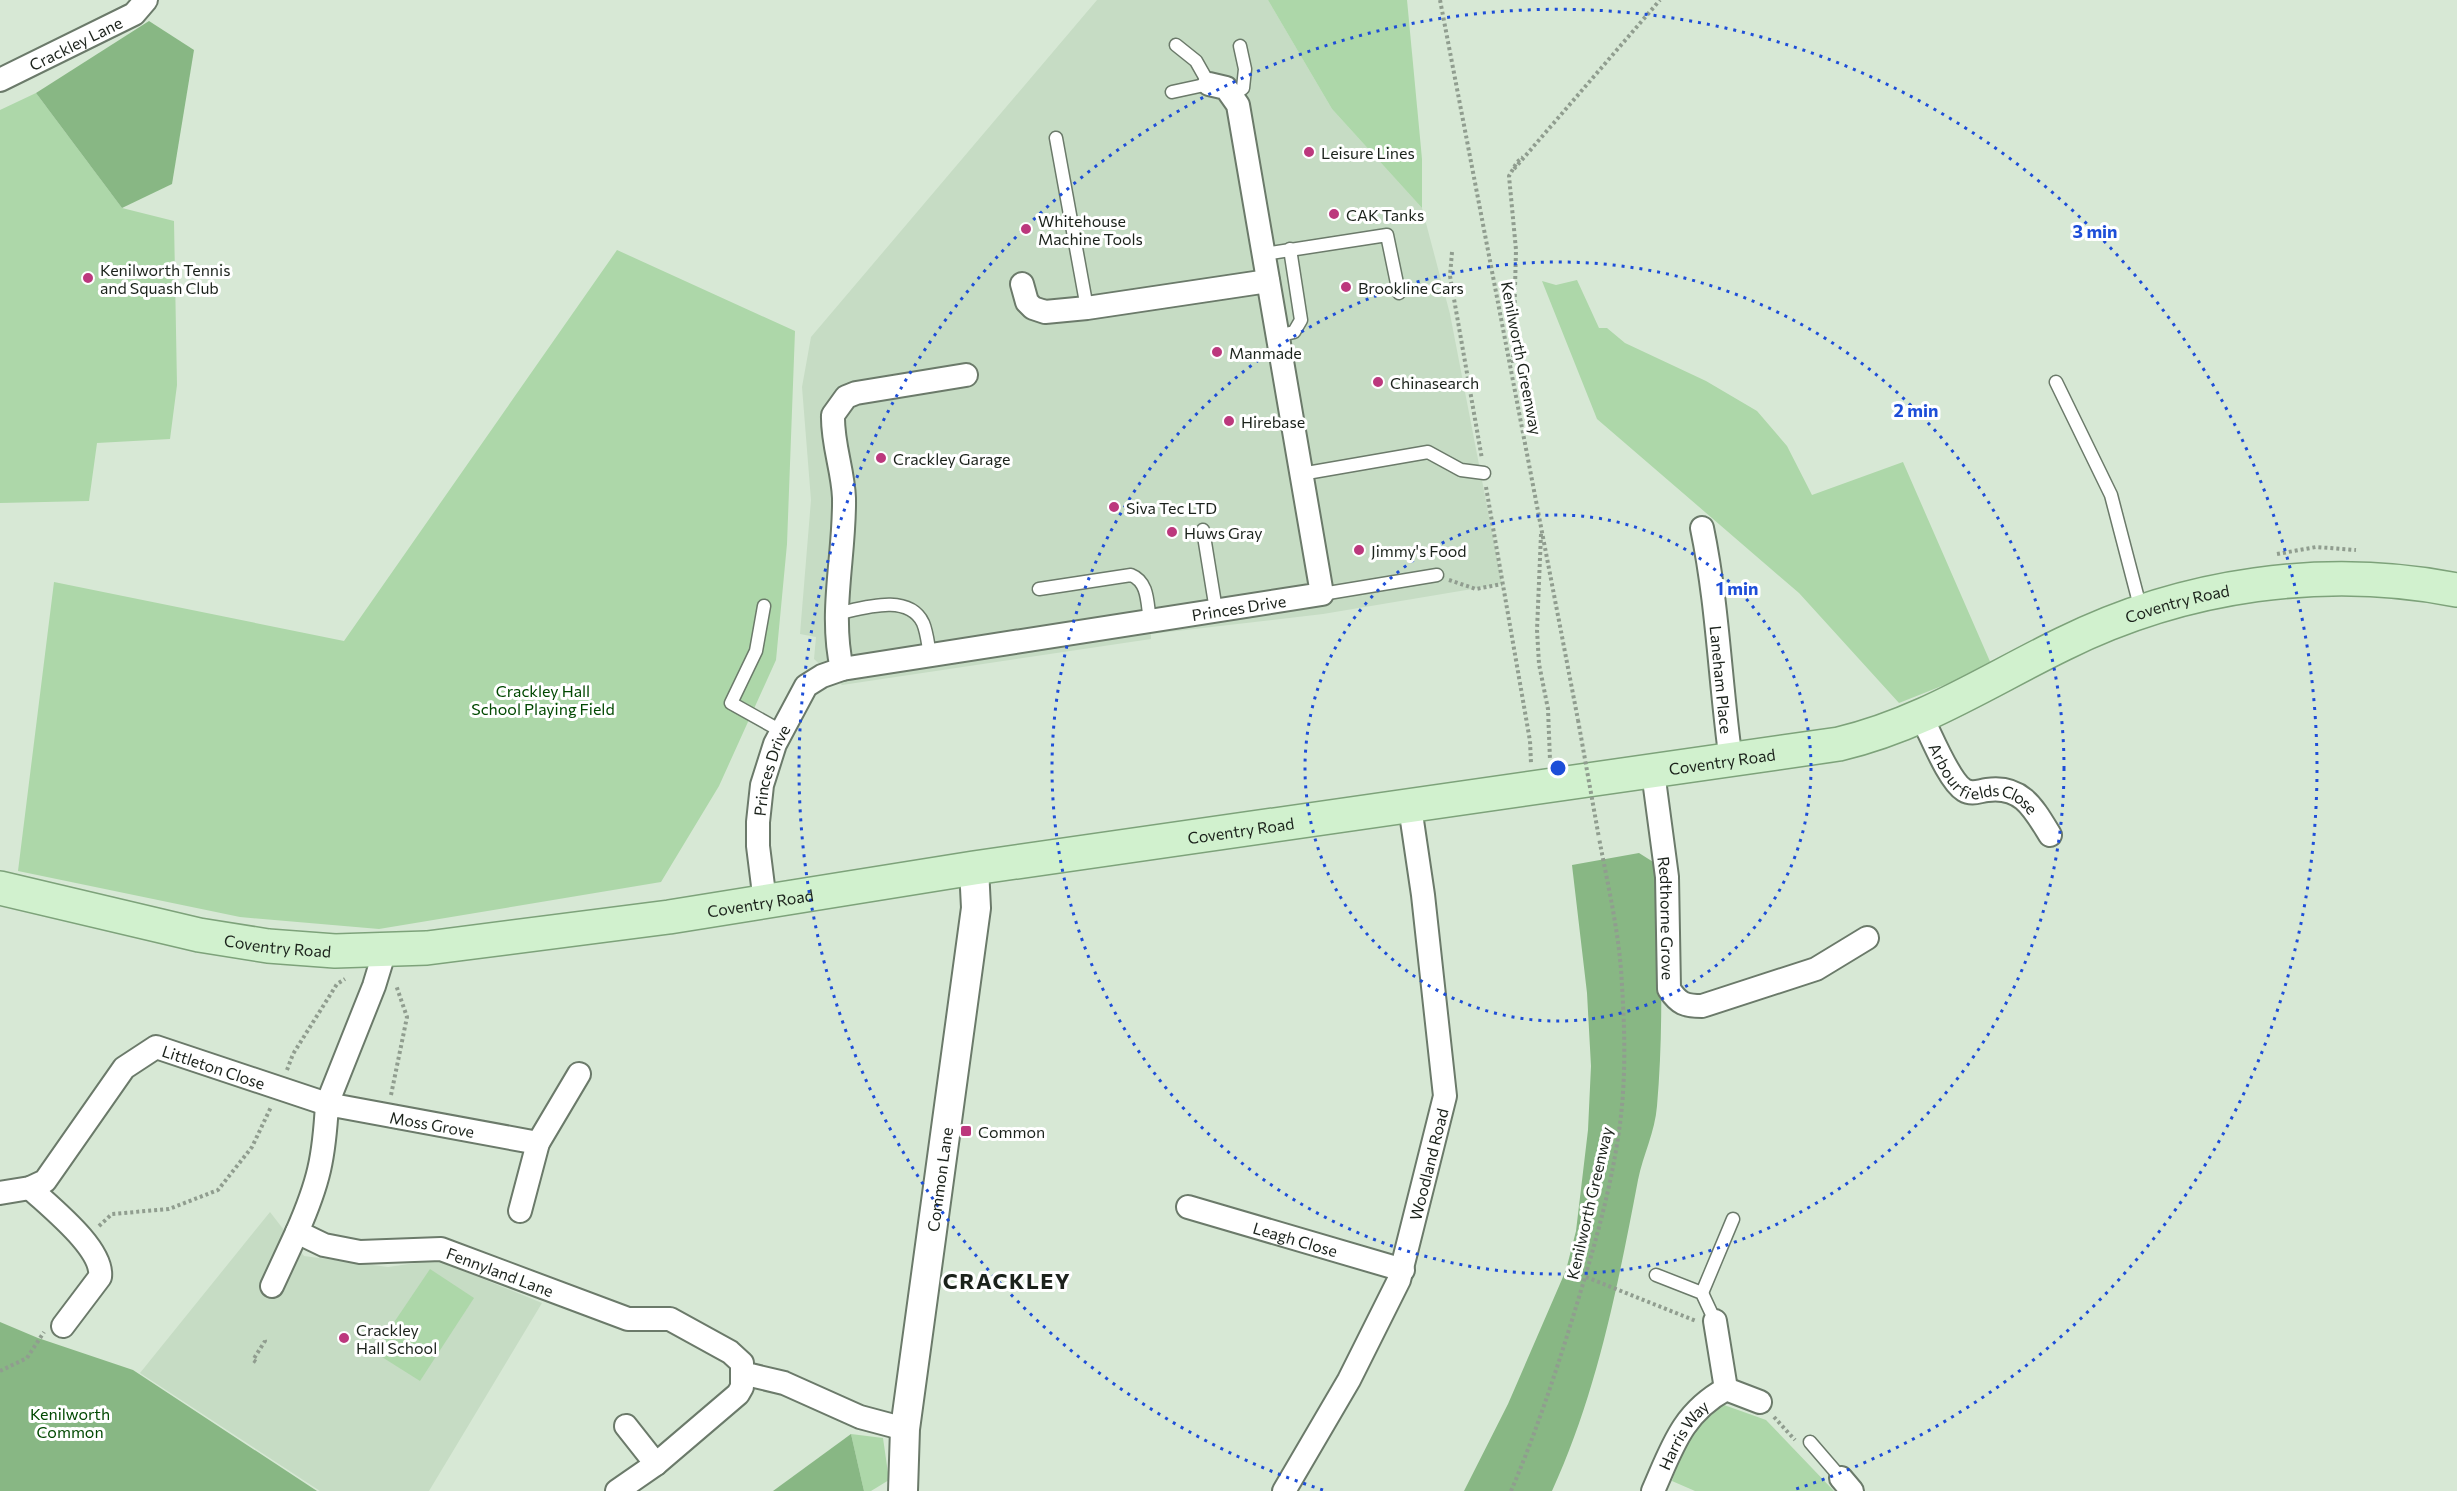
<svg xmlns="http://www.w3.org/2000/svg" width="2457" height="1491" font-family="Commissioner,sans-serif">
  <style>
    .built { fill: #c6dcc4 }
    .green { fill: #add7a9 }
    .forest { fill: #88b784 }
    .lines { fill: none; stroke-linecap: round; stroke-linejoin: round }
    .service-casing { stroke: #6b7a6a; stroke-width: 15 }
    .minor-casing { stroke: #6b7a6a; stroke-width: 26 }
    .tertiary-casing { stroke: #6b7a6a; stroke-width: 32 }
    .primary-casing { stroke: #7da27a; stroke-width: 36 }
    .path { stroke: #909d8f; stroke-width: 4; stroke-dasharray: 3 3; stroke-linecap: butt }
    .service { stroke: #fff; stroke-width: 12 }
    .minor { stroke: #fff; stroke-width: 22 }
    .tertiary { stroke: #fff; stroke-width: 28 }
    .primary { stroke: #d1f1ce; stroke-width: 33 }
    .path-bridge { stroke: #909d8f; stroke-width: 4; stroke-dasharray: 3 3; stroke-linecap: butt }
    .ring { fill: none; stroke: #1d4ed8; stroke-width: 3; stroke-dasharray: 3 6 }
    .poi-dot { fill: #bc387d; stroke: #fff; stroke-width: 2 }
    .labels { text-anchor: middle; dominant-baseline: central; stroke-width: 6; stroke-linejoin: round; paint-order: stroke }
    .street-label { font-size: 16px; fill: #1b221b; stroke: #fff }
    .poi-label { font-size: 16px; fill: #1b221b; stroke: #fff; text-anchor: start }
    .park-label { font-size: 16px; fill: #014801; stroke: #fff }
    .district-label { font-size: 22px; font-weight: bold; letter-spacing: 1.5px; fill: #1b221b; stroke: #fff }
    .centre { fill: #1d4ed8; stroke: #fff; stroke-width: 3 }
    .ring-label { font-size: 18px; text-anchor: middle; font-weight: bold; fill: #1d4ed8; stroke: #fff; stroke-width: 6; stroke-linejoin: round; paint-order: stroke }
  </style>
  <rect width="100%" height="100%" fill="#d7e8d5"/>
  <g class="built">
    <path d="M 1097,0 L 1268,0 L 1332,109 L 1422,208 L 1450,314 L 1502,584 L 1323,614 L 1151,634 L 1151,639 L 842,685 L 814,659 L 816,637 L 800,634 L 811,500 L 802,387 L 811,337 Z"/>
    <path d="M 270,1212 L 304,1256 L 388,1267 L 437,1260 L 542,1303 L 429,1491 L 320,1491 L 140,1373 Z"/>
  </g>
  <g class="green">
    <path d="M 1268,0 L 1407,0 L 1422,159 L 1422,208 L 1332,109 Z"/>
    <path d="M 36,93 L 122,208 L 174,221 L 177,385 L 170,439 L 97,443 L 89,501 L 0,503 L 0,110 Z"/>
    <path d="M 617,250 L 795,331 L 787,544 L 776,660 L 719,786 L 661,882 L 379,929 L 240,917 L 18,871 L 54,582 L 344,641 Z"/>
    <path d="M 1577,280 L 1599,328 L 1607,328 L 1625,343 L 1706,381 L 1757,411 L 1787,446 L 1812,495 L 1903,462 L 1992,666 L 1899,703 L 1799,593 L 1597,419 L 1542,281 L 1556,285 Z"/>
    <path d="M 430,1269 L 474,1298 L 420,1381 L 374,1352 Z"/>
    <path d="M 1724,1405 L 1766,1420 L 1834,1491 L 1695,1491 L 1672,1481 C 1682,1451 1691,1417 1724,1405 Z"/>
    <path d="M 851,1434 L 883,1438 L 889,1480 L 871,1491 L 864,1491 Z"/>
  </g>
  <g class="forest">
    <path d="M 149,21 L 194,50 L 172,184 L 122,208 L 36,93 Z"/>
    <path d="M 1639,853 L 1658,865 C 1661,944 1664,1026 1657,1106 C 1655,1132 1643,1155 1638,1180 C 1618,1285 1597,1393 1552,1491 L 1464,1491 L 1508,1404 L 1566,1270 L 1576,1231 L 1588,1130 L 1591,1066 L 1587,993 L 1572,865 Z"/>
    <path d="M 0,1322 L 38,1338 L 133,1370 L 317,1491 L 0,1491 Z"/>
    <path d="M 851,1434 L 864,1491 L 773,1491 Z"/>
  </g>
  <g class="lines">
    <defs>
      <g id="service">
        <path d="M 1172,92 L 1209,84 L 1196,61 L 1176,45"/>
        <path d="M 1233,95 L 1243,88 L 1245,69 L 1240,46"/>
        <path d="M 1056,138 L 1087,308"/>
        <path d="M 1264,254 L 1387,235 L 1399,293"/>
        <path d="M 1277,336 L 1294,332 L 1301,320 L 1290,249"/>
        <path d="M 2056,382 L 2111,495 L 2141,610"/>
        <path d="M 1301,474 L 1428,452 L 1461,470 L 1484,473"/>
        <path d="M 1203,530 L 1216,610"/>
        <path d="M 1039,589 L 1131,575 C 1149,582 1147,604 1150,621"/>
        <path d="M 1322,594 L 1437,575"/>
        <path d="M 764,606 L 756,651 L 731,703 L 781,731"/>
        <path d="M 836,614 C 861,609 908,592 923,623 C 927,632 928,645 930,655"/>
        <path d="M 1656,1275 L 1702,1293 L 1715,1321"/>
        <path d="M 1702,1293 L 1733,1219"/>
        <path d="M 1810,1442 L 1841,1478"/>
      </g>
      <g id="minor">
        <path id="s1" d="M 0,80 L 134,14 L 146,0"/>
        <path d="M 1022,284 L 1027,302 L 1033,308 L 1045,312 L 1087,308 L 1268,281"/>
        <path id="s2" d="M 1702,528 C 1718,605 1720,683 1731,761"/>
        <path d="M 842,669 C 829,612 845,555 844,498 C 843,470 832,443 833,415 L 846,397 L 856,393 L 966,375"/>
        <path id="s3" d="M 1922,718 C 1931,735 1949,781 1964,790 C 1972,795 1979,791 1987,790 C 2022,785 2034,809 2050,835"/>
        <path id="s4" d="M 1653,772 L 1667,877 L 1669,989 C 1679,1004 1685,1006 1702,1006 L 1816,969 L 1867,938"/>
        <path id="s5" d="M 765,902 L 758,846 L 758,822 L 762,785 L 775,744 L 806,686 L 822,676 L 842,669 L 1322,594 L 1238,105 L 1226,88 L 1209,84"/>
        <path id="s6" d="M 538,1143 L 327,1104 C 324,1158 319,1182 297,1232 L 324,1245 L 360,1252 L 441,1249 L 628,1319 L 670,1319 L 730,1352 L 742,1363 L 742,1373 L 784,1383 L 860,1417 L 905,1429"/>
        <path d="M 30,1188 C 50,1207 104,1249 100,1277 L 63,1326"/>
        <path id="s7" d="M 0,1193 L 30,1188 L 45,1181 L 124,1068 L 156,1047 L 327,1104 L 374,986 L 385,950"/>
        <path id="s8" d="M 1188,1207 L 1403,1270"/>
        <path d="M 520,1211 L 538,1143 L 579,1074"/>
        <path d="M 272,1286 L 297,1232"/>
        <path d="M 1715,1321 L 1726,1389"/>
        <path d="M 626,1426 L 656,1464"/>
        <path d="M 1841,1478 L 1852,1491"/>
        <path d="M 617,1491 L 656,1464 L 738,1394 L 742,1387 L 742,1373"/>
        <path id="s9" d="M 1284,1491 L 1349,1380 L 1399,1280 L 1445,1096 L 1423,895 L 1410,807"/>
        <path id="s10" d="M 1653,1491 C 1672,1448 1682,1413 1726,1389 L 1760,1402"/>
      </g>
      <g id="tertiary">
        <path id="s11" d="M 903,1491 L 905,1429 L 976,908 L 974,868"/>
      </g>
      <g id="primary">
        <path id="s12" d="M 0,888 L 199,935 L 268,946 L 335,951 L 427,948 L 669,917 L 974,868 L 1839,744 C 1923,724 1987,681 2063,644 C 2184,584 2325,564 2457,590"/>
      </g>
    </defs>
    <use href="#service" class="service-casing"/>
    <use href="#minor" class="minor-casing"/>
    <use href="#tertiary" class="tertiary-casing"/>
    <use href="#primary" class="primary-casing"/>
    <g class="path">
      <path d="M 1440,0 L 1578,720"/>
      <path d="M 1514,169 L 1660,0"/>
      <path d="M 1452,252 L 1450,276 L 1482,459"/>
      <path d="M 1513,363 L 1516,250 L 1509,176 L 1517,162 L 1523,157"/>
      <path d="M 1486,487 L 1530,741 L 1531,763"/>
      <path d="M 1541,534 L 1537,630 L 1539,664 L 1548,709 L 1550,760"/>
      <path d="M 2277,554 L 2316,547 L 2356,550"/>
      <path d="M 1449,580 L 1476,589 L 1502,584"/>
      <path d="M 287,1070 L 293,1054 L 337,984 L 345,979"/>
      <path d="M 391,1095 L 407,1017 L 396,985"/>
      <path d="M 99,1226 L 112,1214 L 169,1209 L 218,1190 L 252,1147 L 271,1107"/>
      <path d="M 1586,1277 L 1696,1321"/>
      <path d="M 256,1362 L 253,1360 L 265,1341 L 264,1338"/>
      <path d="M 0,1371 L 27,1358 L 44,1332"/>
      <path d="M 1774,1417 L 1795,1440"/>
      <path d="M 1511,1491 C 1535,1435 1554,1378 1572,1320 C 1591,1258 1610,1195 1619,1131 C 1626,1084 1625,1033 1622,986 C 1620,936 1608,886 1599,838"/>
    </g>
    <use href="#service" class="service"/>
    <use href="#minor" class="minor"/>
    <use href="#tertiary" class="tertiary"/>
    <use href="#primary" class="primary"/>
    <path class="path-bridge" d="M 1578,720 L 1599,838"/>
  </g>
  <g class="ring">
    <circle cx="1558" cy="768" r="253"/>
    <circle cx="1558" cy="768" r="506"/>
    <path d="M1323 1490A759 759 0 1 1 1793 1490"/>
  </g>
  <g class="poi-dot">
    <circle cx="1309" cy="152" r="6"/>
    <circle cx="1334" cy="214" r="6"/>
    <circle cx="1026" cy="229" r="6"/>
    <circle cx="88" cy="278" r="6"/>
    <circle cx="1346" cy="287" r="6"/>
    <circle cx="1217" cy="352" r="6"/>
    <circle cx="1378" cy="382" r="6"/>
    <circle cx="1229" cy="421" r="6"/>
    <circle cx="881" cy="458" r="6"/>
    <circle cx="1114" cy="507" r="6"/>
    <circle cx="1172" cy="532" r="6"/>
    <circle cx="1359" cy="550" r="6"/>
    <rect x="960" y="1125" width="12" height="12" rx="3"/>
    <circle cx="344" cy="1338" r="6"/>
  </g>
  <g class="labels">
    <g class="street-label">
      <text stroke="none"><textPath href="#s1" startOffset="84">Crackley Lane</textPath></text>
      <text transform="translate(1522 358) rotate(79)">Kenilworth Greenway</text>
      <text stroke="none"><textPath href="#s12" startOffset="2228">Coventry Road</textPath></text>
      <text stroke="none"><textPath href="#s5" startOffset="668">Princes Drive</textPath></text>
      <text stroke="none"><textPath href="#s2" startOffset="153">Laneham Place</textPath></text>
      <text stroke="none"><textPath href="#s12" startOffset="1742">Coventry Road</textPath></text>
      <text stroke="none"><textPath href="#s5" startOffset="134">Princes Drive</textPath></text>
      <text stroke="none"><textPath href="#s3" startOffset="96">Arbourfields Close</textPath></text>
      <text stroke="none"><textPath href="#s12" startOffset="1256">Coventry Road</textPath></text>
      <text stroke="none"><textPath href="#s12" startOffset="770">Coventry Road</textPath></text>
      <text stroke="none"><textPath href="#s4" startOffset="147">Redthorne Grove</textPath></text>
      <text stroke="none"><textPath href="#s12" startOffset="284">Coventry Road</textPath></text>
      <text stroke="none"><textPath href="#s7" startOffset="284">Littleton Close</textPath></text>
      <text transform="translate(432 1124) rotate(10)">Moss Grove</text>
      <text stroke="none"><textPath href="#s9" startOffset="360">Woodland Road</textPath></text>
      <text stroke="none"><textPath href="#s11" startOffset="314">Common Lane</textPath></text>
      <text transform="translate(1589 1203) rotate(-77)">Kenilworth Greenway</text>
      <text stroke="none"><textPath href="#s8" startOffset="112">Leagh Close</textPath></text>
      <text stroke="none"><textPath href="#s6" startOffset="558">Fennyland Lane</textPath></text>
      <text stroke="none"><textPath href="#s10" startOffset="64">Harris Way</textPath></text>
    </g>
    <g class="poi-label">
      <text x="1321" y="152">Leisure Lines</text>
      <text x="1346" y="214">CAK Tanks</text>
      <text x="1038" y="220">Whitehouse<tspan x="1038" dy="18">Machine Tools</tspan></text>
      <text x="100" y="269">Kenilworth Tennis<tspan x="100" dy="18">and Squash Club</tspan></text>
      <text x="1358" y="287">Brookline Cars</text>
      <text x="1229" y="352">Manmade</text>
      <text x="1390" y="382">Chinasearch</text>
      <text x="1241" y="421">Hirebase</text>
      <text x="893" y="458">Crackley Garage</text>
      <text x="1126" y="507">Siva Tec LTD</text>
      <text x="1184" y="532">Huws Gray</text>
      <text x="1371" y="550">Jimmy's Food</text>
      <text x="978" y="1131">Common</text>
      <text x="356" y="1329">Crackley<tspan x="356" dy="18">Hall School</tspan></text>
    </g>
    <g class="park-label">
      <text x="543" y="690">Crackley Hall<tspan x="543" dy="18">School Playing Field</tspan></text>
      <text x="70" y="1413">Kenilworth<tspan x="70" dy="18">Common</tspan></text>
    </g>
    <g class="district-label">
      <text x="1007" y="1280">CRACKLEY</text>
    </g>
  </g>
  <circle cx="1558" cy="768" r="9" class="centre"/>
  <g class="ring-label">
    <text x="2095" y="238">3 min</text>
    <text x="1916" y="417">2 min</text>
    <text x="1737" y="595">1 min</text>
  </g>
</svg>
